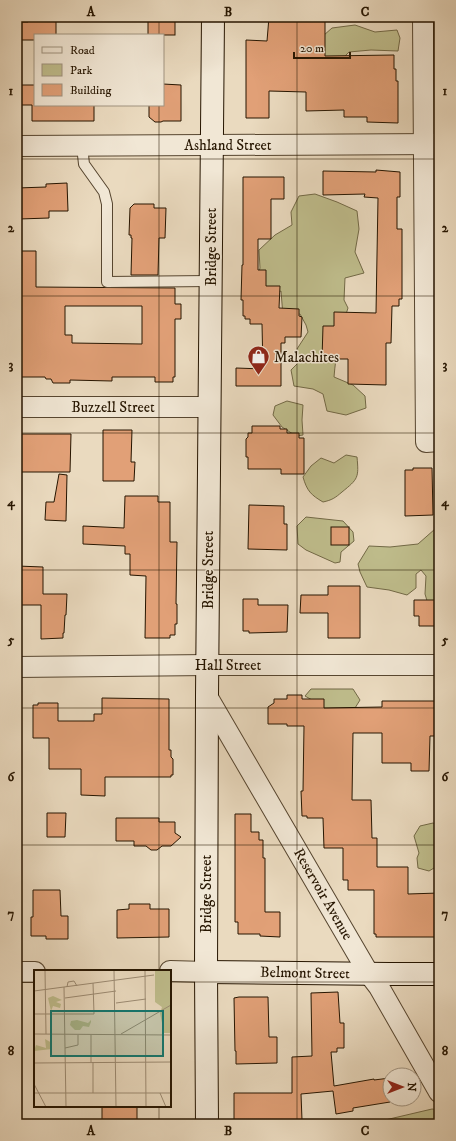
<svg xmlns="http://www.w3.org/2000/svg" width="456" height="1141" font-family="'IM FELL DW Pica',serif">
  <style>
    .green { fill: #bfbd8c; stroke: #726946 }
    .building { fill: #e1a077; stroke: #261500; fill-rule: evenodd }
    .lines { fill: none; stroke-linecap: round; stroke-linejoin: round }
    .lane-casing { stroke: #574630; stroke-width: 12 }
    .street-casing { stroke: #574630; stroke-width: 22 }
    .secondary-casing { stroke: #261500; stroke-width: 24 }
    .lane { stroke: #f1e7d5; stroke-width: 10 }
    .street { stroke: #f1e7d5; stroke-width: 20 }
    .secondary { stroke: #f1e7d5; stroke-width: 22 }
    .grid { fill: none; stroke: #261500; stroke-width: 1; stroke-opacity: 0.55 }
    .labels { text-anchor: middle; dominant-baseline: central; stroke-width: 3; stroke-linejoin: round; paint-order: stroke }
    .street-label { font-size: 15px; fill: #261500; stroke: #f1e7d5 }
    .poi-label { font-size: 15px; fill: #261500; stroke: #f1e7d5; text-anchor: start }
    .inset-road { fill: none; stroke: #9c8b73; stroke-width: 1 }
    .view { fill: #0f766e; fill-opacity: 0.15; stroke: #0f766e; stroke-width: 2 }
    .inset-edge { fill: none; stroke: #261500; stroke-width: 2 }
    .neatline { fill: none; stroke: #261500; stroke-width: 1.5 }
    .grid-label { font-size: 13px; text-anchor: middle; font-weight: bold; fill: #261500 }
  </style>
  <rect width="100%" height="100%" fill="#eadabf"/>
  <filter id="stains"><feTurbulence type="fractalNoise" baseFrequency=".005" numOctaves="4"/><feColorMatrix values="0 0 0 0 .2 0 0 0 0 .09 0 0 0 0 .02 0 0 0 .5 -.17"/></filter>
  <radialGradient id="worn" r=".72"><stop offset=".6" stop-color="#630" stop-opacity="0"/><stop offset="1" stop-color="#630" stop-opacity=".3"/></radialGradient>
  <g class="green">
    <path d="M 355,25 L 375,32 L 397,30 L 400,38 L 398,51 L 371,50 L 349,52 L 342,59 L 331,64 L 276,33 L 315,43 L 332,28 Z"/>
    <path d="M 315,194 L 337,202 L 357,211 L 359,229 L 355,252 L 364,273 L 345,278 L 344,300 L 348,308 C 340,331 336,353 334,377 L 353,385 L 365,396 L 366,408 L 346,415 L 327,411 L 323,394 L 313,389 L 294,386 L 291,370 L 298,363 L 297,349 L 308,332 L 306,325 L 300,314 L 283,316 L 281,291 L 271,295 L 254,289 L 260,268 L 259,250 L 275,235 L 292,225 L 291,212 L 299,196 Z"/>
    <path d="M 287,401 L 303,405 L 302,420 L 303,435 L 296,436 L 282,427 L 273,415 L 275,406 Z"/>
    <path d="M 346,455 L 357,457 C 359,478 358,479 342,492 C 335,498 332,500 323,502 C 311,495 307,491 303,477 L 311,466 L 321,458 L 334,463 Z"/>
    <path d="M 306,517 L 343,521 L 353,532 L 354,541 L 341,552 L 340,562 L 335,563 L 306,550 L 298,544 L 297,526 Z"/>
    <path d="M 435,529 L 439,533 L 439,608 L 428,604 L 425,594 L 426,576 L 421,570 L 416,574 L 416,588 L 407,595 L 389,590 L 367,587 L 360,572 L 358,564 L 369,546 L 390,547 L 418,544 Z"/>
    <path d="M 311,689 L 353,689 L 360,700 L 350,716 L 328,734 L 321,705 L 305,696 Z"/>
    <path d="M 433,823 L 439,826 L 439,865 L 429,871 L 418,868 L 417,858 L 419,853 L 414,836 L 420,826 Z"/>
    <path d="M 432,1109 L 439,1110 L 439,1124 L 368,1124 Z"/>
  </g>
  <g class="building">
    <path d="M 28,17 L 56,17 L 56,35 L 35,35 L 35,40 L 17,40 L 17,22 L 28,22 Z"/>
    <path d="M 269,17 L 325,17 L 325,56 L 394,55 L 394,69 L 396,69 L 396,81 L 398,81 L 398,123 L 367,122 L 367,117 L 344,117 L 344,110 L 306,111 L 306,92 L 269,91 L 269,118 L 246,118 L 246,40 L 267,41 Z"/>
    <rect x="148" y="19" width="27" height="16"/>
    <path d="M 163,84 L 181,85 L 181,121 L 163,121 L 161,122 L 155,122 L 149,117 L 149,105 L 163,105 Z"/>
    <path d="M 18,85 L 35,85 L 35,105 L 94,105 L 94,121 L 32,121 L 32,105 L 19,105 Z"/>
    <path d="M 376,170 L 400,172 L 400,197 L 397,197 L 397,229 L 402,229 L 402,299 L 399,299 L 399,306 L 392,306 L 391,343 L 386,343 L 386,385 L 348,384 L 348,359 L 322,359 L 323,326 L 334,326 L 334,312 L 376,313 L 378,198 L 364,197 L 365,194 L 323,195 L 323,171 L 376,172 Z"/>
    <path d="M 243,177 L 284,177 L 284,199 L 271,199 L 271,239 L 258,239 L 258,270 L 266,270 L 266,286 L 280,286 L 279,308 L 299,309 L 299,316 L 302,317 L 301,337 L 285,337 L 285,343 L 281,343 L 281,386 L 236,386 L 236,368 L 263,369 L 262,324 L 250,324 L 250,319 L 245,319 L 245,316 L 243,316 L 243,300 L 241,300 L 242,265 L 243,265 Z"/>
    <path d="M 67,183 L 68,211 L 49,211 L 49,218 L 19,219 L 17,188 L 46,187 L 46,184 Z"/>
    <path d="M 134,204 L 154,204 L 154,208 L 166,208 L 165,238 L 159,238 L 158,275 L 131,275 L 132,238 L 131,238 L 131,235 L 129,235 L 130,208 Z"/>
    <path d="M 17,251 L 36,251 L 36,287 L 175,288 L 175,304 L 181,304 L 181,319 L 175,319 L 175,377 L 173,377 L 173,382 L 155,382 L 155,377 L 112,377 L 112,381 L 70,380 L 70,383 L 53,383 L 51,379 L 46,379 L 45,377 L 17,377 ZM 65,306 L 142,306 L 142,344 L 72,343 L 72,335 L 65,335 Z"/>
    <path d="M 252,426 L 280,426 L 280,429 L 287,429 L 287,433 L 299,433 L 299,438 L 304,438 L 304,474 L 281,474 L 281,469 L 248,469 L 248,457 L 246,457 L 246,439 L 248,437 L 248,433 L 252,433 Z"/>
    <path d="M 103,430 L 132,430 L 131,462 L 135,462 L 134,481 L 103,481 Z"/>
    <path d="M 17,434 L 71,434 L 70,472 L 17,472 Z"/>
    <path d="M 413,468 L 432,468 L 433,515 L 405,516 L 405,470 L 413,470 Z"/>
    <path d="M 59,474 L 67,475 L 66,521 L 45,520 L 46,502 L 54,502 Z"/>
    <path d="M 125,496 L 158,496 L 158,502 L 170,502 L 170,542 L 177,542 L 176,604 L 177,604 L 177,624 L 175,624 L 175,635 L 170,635 L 170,638 L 145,638 L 146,576 L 130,575 L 130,554 L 125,554 L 125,546 L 83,544 L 83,526 L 124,528 Z"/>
    <path d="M 249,505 L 284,506 L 284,524 L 287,524 L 287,550 L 248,549 Z"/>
    <rect x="331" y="527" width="18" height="18"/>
    <path d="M 17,566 L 43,567 L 43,594 L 67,594 L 66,615 L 65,615 L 64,633 L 63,633 L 63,638 L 41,639 L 41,605 L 17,605 Z"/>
    <path d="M 328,586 L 360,586 L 360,638 L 328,638 L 328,613 L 300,613 L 301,595 L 328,595 Z"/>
    <path d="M 243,599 L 258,599 L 258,605 L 288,605 L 287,632 L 249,633 L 249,631 L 243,631 Z"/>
    <path d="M 414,600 L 439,600 L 439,626 L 419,626 L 419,616 L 414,616 Z"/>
    <path d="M 287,695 L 302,695 L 302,699 L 324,699 L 324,708 L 382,707 L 382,701 L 435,701 L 435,736 L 430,736 L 429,771 L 411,771 L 411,763 L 382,763 L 382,733 L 353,733 L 352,800 L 371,800 L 372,838 L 377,838 L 377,867 L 408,867 L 408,894 L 439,893 L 439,937 L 376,937 L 376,934 L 374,934 L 374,890 L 348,890 L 348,880 L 343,880 L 343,848 L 324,848 L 323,818 L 307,818 L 307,816 L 302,816 L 301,791 L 303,791 L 304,726 L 287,726 L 287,724 L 268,724 L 268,707 L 274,703 L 274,699 L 287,699 Z"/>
    <path d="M 102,698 L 169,699 L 169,750 L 171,750 L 171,757 L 173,759 L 173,775 L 171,775 L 171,777 L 105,777 L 105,796 L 81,795 L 81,769 L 49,769 L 49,738 L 33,738 L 33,705 L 38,705 L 38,703 L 58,703 L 58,721 L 94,721 L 94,714 L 102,714 Z"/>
    <path d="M 47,813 L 66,813 L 65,837 L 47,837 Z"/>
    <path d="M 235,814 L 251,814 L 251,832 L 259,832 L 259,840 L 263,840 L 263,858 L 265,858 L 265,912 L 280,912 L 280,937 L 260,936 L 260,934 L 238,934 L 238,922 L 235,922 Z"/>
    <path d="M 116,818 L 159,818 L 159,822 L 175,822 L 175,833 L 181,837 L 171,846 L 162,846 L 157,850 L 151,850 L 146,846 L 134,846 L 134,841 L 116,841 Z"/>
    <path d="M 33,890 L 60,890 L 61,916 L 68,916 L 68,939 L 46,939 L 46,936 L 31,936 L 31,917 L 33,917 Z"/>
    <path d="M 129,904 L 150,904 L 150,909 L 169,909 L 169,937 L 117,938 L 117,910 L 129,909 Z"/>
    <path d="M 338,992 L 340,1023 L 344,1023 L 344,1048 L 337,1048 L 337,1052 L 331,1052 L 334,1086 L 374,1079 L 374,1080 L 390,1078 L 390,1102 L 353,1108 L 353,1111 L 336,1114 L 333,1091 L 301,1094 L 302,1120 L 254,1120 L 250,1122 L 234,1120 L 234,1093 L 292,1093 L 292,1057 L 312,1056 L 311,993 Z"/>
    <path d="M 239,997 L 268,997 L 269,1037 L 277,1037 L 277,1063 L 236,1064 L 236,1051 L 235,1051 L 234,998 Z"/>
    <rect x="102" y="1106" width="35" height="18"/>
  </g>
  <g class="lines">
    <defs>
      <path id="lane" d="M 82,146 L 84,164 L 104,192 L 107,204 L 107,282 L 210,281"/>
      <g id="street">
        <path d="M 423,17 L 426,442 L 439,441"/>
        <path d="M 17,146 L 439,144"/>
        <path d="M 17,407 L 209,407"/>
        <path d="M 17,667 L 208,665 L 439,665"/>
        <path d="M 207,696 L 369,974 L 379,987 L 439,1092"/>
        <path d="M 170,971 L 206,972"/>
        <path d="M 17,972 L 35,972"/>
      </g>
      <g id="secondary">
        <path d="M 206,972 L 389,974 L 439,974"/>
        <path d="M 207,1124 L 206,972 L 207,696 L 213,17"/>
      </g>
    </defs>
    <use href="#lane" class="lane-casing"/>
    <use href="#street" class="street-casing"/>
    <use href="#secondary" class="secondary-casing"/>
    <use href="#lane" class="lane"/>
    <use href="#street" class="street"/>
    <use href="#secondary" class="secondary"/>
  </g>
  <path class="grid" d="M 159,17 L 159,35M 297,17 L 297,1124M 159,105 L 159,971M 17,159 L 439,159M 17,296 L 439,296M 17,433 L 439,433M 17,570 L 439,570M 17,708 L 439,708M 17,845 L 439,845M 17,982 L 35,982M 170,982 L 439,982M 159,1106 L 159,1124"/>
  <defs>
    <symbol id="shop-pin" viewBox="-11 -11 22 30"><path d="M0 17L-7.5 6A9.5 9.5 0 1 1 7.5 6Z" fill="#8f2418" stroke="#f1e7d5"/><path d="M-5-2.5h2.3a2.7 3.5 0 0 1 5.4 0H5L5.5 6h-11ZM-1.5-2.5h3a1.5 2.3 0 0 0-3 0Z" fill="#fff"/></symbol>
  </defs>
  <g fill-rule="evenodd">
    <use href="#shop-pin" x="246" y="344" width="25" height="34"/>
  </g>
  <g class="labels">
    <g class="street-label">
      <text x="228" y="145">Ashland Street</text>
      <text transform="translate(211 247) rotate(-90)">Bridge Street</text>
      <text x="113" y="407">Buzzell Street</text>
      <text transform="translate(208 570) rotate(-90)">Bridge Street</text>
      <text x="228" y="665">Hall Street</text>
      <text transform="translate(206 894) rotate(-90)">Bridge Street</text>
      <text transform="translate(323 894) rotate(60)">Reservoir Avenue</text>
      <text transform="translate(305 973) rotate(1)">Belmont Street</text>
    </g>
    <g class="poi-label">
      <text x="274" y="357">Malachites</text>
    </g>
  </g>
  <g transform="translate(34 970)">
    <rect width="137" height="137" fill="#eadabf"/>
    <path d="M 121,0 L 137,0 L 137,63 L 130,63 L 126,43 L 128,37 L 121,32 ZM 19,26 L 28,30 L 22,32 L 27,34 L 26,38 L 19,36 L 17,41 L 14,28 ZM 43,50 L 54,53 L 57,50 L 57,52 L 55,57 L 49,56 L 46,60 L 41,60 L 36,55 L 37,51 ZM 11,69 L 18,73 L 18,79 L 0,81 L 2,75 L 12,78 Z" fill="#bfbd8c"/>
    <path class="inset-road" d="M 11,0 L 12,64M 80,0 L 82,137M 111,0 L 112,137M 30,17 L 32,137M 33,17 L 34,12 L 40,11 L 43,16M 0,21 L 120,5M 31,28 L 82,21M 82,33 L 112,29M 0,44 L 60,44 L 59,13M 0,64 L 137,65M 87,64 L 137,35M 57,65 L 57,92M 31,78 L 44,75 L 44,65M 59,92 L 59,123M 0,93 L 137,92M 0,114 L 12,137M 0,123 L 137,123M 126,123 L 132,137"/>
    <path class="view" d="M 17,41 L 129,41 L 129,86 L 17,86 Z"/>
    <rect width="137" height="137" class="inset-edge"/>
  </g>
  <rect width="456" height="1141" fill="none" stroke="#eadabf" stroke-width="44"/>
  <rect x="34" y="34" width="130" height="72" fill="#f1e7d5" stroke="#a09380"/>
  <rect x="42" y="47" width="20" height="6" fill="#f1e7d5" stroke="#a09380"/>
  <text x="70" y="54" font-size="12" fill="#261500">Road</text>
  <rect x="42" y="64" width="20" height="12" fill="#bfbd8c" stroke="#a09380"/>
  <text x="70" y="74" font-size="12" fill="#261500">Park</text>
  <rect x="42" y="84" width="20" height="12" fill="#e1a077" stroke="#a09380"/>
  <text x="70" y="94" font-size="12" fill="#261500">Building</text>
  <g transform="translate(402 1087) rotate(90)"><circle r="19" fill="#f1e7d5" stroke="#a09380"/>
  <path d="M0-3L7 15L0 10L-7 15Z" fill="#8f2418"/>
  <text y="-6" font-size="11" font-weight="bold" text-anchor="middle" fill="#261500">N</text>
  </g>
  <path d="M294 52v6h56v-6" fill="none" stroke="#261500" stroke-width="2"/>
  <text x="300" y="52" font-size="12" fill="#261500" stroke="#f1e7d5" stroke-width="3" paint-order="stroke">20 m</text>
  <rect x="22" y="22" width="412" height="1097" class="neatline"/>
  <g class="grid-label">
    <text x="91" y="16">A</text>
    <text x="228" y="16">B</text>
    <text x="365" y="16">C</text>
    <text x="11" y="95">1</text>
    <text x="445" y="95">1</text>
    <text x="11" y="232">2</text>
    <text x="445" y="232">2</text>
    <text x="11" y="369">3</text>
    <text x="445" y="369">3</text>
    <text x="11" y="506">4</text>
    <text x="445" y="506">4</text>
    <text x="11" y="644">5</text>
    <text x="445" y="644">5</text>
    <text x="11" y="781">6</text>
    <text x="445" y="781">6</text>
    <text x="11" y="918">7</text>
    <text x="445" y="918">7</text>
    <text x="11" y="1055">8</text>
    <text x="445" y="1055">8</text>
    <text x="91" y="1135">A</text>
    <text x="228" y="1135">B</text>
    <text x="365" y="1135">C</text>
  </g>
  <rect width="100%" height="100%" filter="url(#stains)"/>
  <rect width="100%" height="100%" fill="url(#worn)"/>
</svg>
